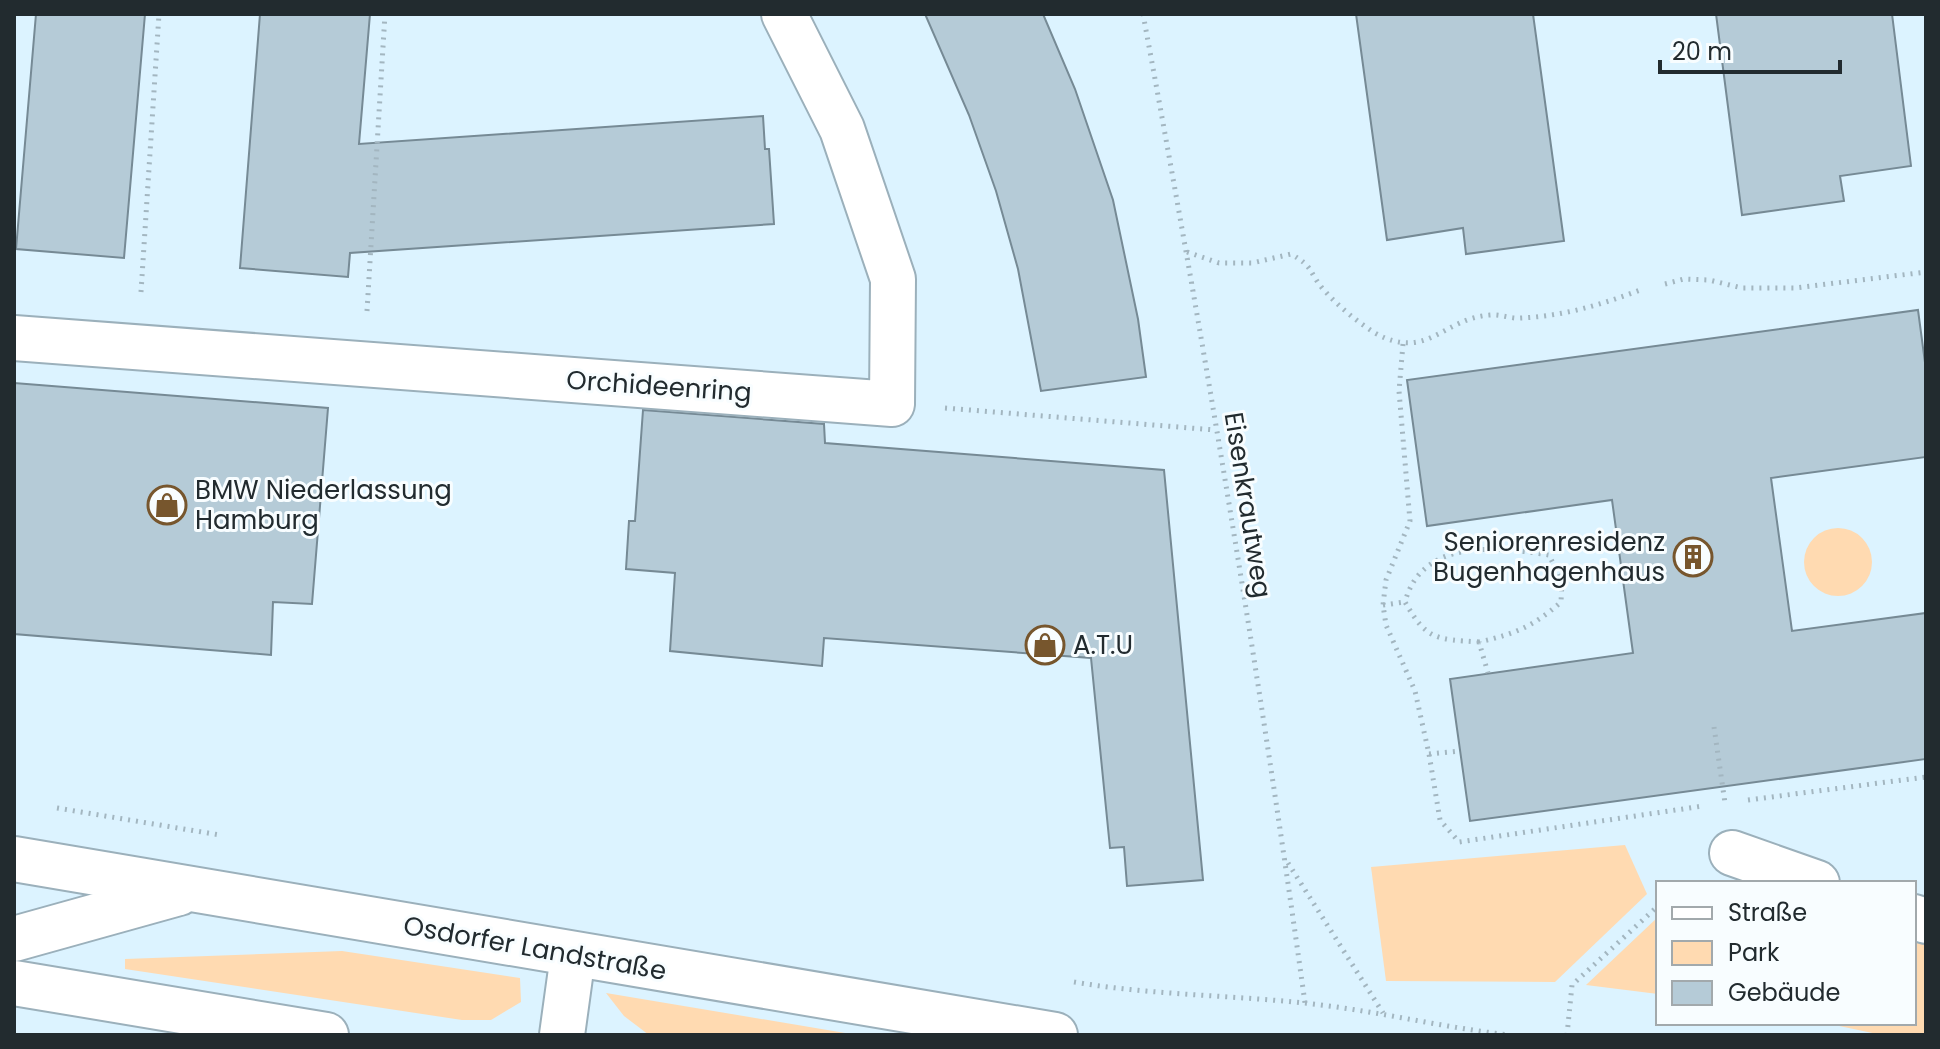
<svg xmlns="http://www.w3.org/2000/svg" width="1940" height="1049" font-family="Poppins,sans-serif">
  <style>
    .green { fill: #ffdab1 }
    .building { fill: #b5cbd7; stroke: #768a95; stroke-width: 2 }
    .lines { fill: none; stroke-linecap: round; stroke-linejoin: round }
    .minor-casing { stroke: #9bb0bb; stroke-width: 48 }
    .major-casing { stroke: #9bb0bb; stroke-width: 48 }
    .path { stroke: #a3b6c0; stroke-width: 5; stroke-dasharray: 2 6; stroke-linecap: butt }
    .minor { stroke: #fff; stroke-width: 44 }
    .major { stroke: #fff; stroke-width: 44 }
    .labels { text-anchor: middle; dominant-baseline: central; stroke-width: 6; stroke-linejoin: round; paint-order: stroke }
    .street-label { font-size: 26px; fill: #222b2f; stroke: #f8fdff }
    .poi-label { font-size: 26px; fill: #222b2f; stroke: #f8fdff; text-anchor: start }
  </style>
  <rect width="100%" height="100%" fill="#dcf3ff"/>
  <g class="green">
    <circle cx="1838" cy="562" r="34"/>
    <path d="M 1625,845 L 1647,894 L 1555,982 L 1386,981 L 1371,867 Z"/>
    <path d="M 1658,917 L 1658,994 L 1586,985 Z"/>
    <path d="M 1914,939 L 1926,943 L 1926,1035 L 1882,1035 L 1825,1023 L 1914,1023 Z"/>
    <path d="M 342,951 L 520,978 L 521,1002 L 491,1020 L 462,1020 L 125,969 L 125,959 Z"/>
    <path d="M 606,993 L 857,1035 L 649,1035 L 624,1016 Z"/>
  </g>
  <g class="building">
    <path d="M 36,14 L 145,14 L 124,258 L 16,249 Z"/>
    <path d="M 260,14 L 370,14 L 359,144 L 763,116 L 765,149 L 769,149 L 774,224 L 350,253 L 348,277 L 240,268 Z"/>
    <path d="M 925,14 L 1043,14 L 1075,89 L 1113,200 L 1138,319 L 1146,377 L 1041,391 L 1018,269 L 996,191 L 969,115 Z"/>
    <path d="M 1356,14 L 1533,14 L 1564,241 L 1466,254 L 1463,228 L 1387,240 Z"/>
    <path d="M 1716,14 L 1892,14 L 1911,166 L 1840,176 L 1844,201 L 1742,215 Z"/>
    <path d="M 1918,310 L 1926,370 L 1926,457 L 1771,478 L 1792,631 L 1926,613 L 1926,759 L 1470,821 L 1450,679 L 1633,653 L 1612,500 L 1427,526 L 1407,380 Z"/>
    <path d="M 14,383 L 328,408 L 312,604 L 273,602 L 271,655 L 14,634 Z"/>
    <path d="M 643,410 L 824,424 L 825,443 L 1164,470 L 1203,880 L 1127,886 L 1124,847 L 1110,848 L 1091,658 L 824,638 L 822,666 L 670,651 L 675,573 L 626,569 L 629,521 L 635,521 Z"/>
  </g>
  <g class="lines">
    <defs>
      <g id="minor">
        <path d="M 14,338 L 892,404 L 893,279 L 842,129 L 784,14"/>
        <path d="M 1732,853 L 1817,883"/>
        <path d="M 1914,917 L 1926,921"/>
        <path d="M 562,1035 L 573,955"/>
      </g>
      <g id="major">
        <path d="M 14,859 L 1055,1035"/>
        <path d="M 14,939 L 179,893"/>
        <path d="M 14,983 L 326,1035"/>
      </g>
    </defs>
    <use href="#minor" class="minor-casing"/>
    <use href="#major" class="major-casing"/>
    <g class="path">
      <path d="M 1143,14 C 1204,342 1259,672 1305,1003"/>
      <path d="M 1187,252 L 1219,263 L 1252,263 L 1291,254 C 1314,267 1308,271 1323,289 C 1338,306 1356,321 1375,333 C 1427,362 1443,318 1490,315 C 1501,314 1511,319 1521,318 C 1563,316 1601,305 1640,290"/>
      <path d="M 1665,284 L 1684,279 L 1709,280 L 1742,288 L 1795,288 L 1926,272"/>
      <path d="M 141,292 L 159,14"/>
      <path d="M 367,311 L 385,14"/>
      <path d="M 1403,344 L 1399,391 L 1410,521 L 1386,580 L 1383,605 L 1386,625 L 1415,691 L 1429,754 L 1440,820 L 1459,842 L 1703,806"/>
      <path d="M 945,408 L 1215,430"/>
      <path d="M 1383,605 L 1405,602"/>
      <path d="M 1479,642 C 1437,639 1427,641 1405,602 C 1422,538 1497,547 1549,555 L 1562,582 L 1561,602 C 1534,626 1515,634 1479,642 L 1488,673"/>
      <path d="M 1714,727 L 1725,803"/>
      <path d="M 1429,754 L 1460,751"/>
      <path d="M 1748,800 L 1926,777"/>
      <path d="M 57,808 L 220,835"/>
      <path d="M 1288,863 L 1383,1013"/>
      <path d="M 1074,982 C 1150,995 1228,995 1304,1003 C 1373,1010 1440,1027 1509,1035"/>
      <path d="M 1567,1035 L 1572,985 L 1658,906"/>
    </g>
    <use href="#minor" class="minor"/>
    <use href="#major" class="major"/>
  </g>
  <defs>
    <symbol id="shop-ring" viewBox="-11 -11 22 22"><circle r="9.5" fill="#f8fdff" stroke="#77562d" stroke-width="1.5"/><path d="M-5-2.5h2.3a2.7 3.5 0 0 1 5.4 0H5L5.5 6h-11ZM-1.5-2.5h3a1.5 2.3 0 0 0-3 0Z" fill="#77562d"/></symbol>
    <symbol id="building-ring" viewBox="-11 -11 22 22"><circle r="9.5" fill="#f8fdff" stroke="#77562d" stroke-width="1.5"/><path d="M-4-6H4V6H1V3H-1V6H-4ZM-2.5-4.3h1.7v1.8h-1.7ZM.8-4.3h1.7v1.8H.8ZM-2.5-1h1.7V.8h-1.7ZM.8-1h1.7V.8H.8Z" fill="#77562d"/></symbol>
  </defs>
  <g fill-rule="evenodd">
    <use href="#shop-ring" x="145" y="483" width="44" height="44"/>
    <use href="#building-ring" x="1671" y="535" width="44" height="44"/>
    <use href="#shop-ring" x="1023" y="623" width="44" height="44"/>
  </g>
  <g class="labels">
    <g class="street-label">
      <text transform="translate(659 386) rotate(4)">Orchideenring</text>
      <text transform="translate(1248 505) rotate(81)">Eisenkrautweg</text>
      <text transform="translate(535 948) rotate(10)">Osdorfer Landstraße</text>
    </g>
    <g class="poi-label">
      <text x="195" y="490">BMW Niederlassung<tspan x="195" dy="30">Hamburg</tspan></text>
      <text x="1665" y="542" text-anchor="end">Seniorenresidenz<tspan x="1665" dy="30">Bugenhagenhaus</tspan></text>
      <text x="1073" y="645">A.T.U</text>
    </g>
  </g>
  <rect width="1940" height="1049" fill="none" stroke="#222b2f" stroke-width="32"/>
  <rect x="1656" y="881" width="260" height="144" fill="#f8fdff" stroke="#a2a9ac" stroke-width="2"/>
  <rect x="1672" y="907" width="40" height="12" fill="#ffffff" stroke="#a2a9ac" stroke-width="2"/>
  <text x="1728" y="921" font-size="24" fill="#222b2f">Straße</text>
  <rect x="1672" y="941" width="40" height="24" fill="#ffdab1" stroke="#a2a9ac" stroke-width="2"/>
  <text x="1728" y="961" font-size="24" fill="#222b2f">Park</text>
  <rect x="1672" y="981" width="40" height="24" fill="#b5cbd7" stroke="#a2a9ac" stroke-width="2"/>
  <text x="1728" y="1001" font-size="24" fill="#222b2f">Gebäude</text>
  <path d="M1660 60v12h180v-12" fill="none" stroke="#222b2f" stroke-width="4"/>
  <text x="1672" y="60" font-size="24" fill="#222b2f" stroke="#f8fdff" stroke-width="6" paint-order="stroke">20 m</text>
</svg>
